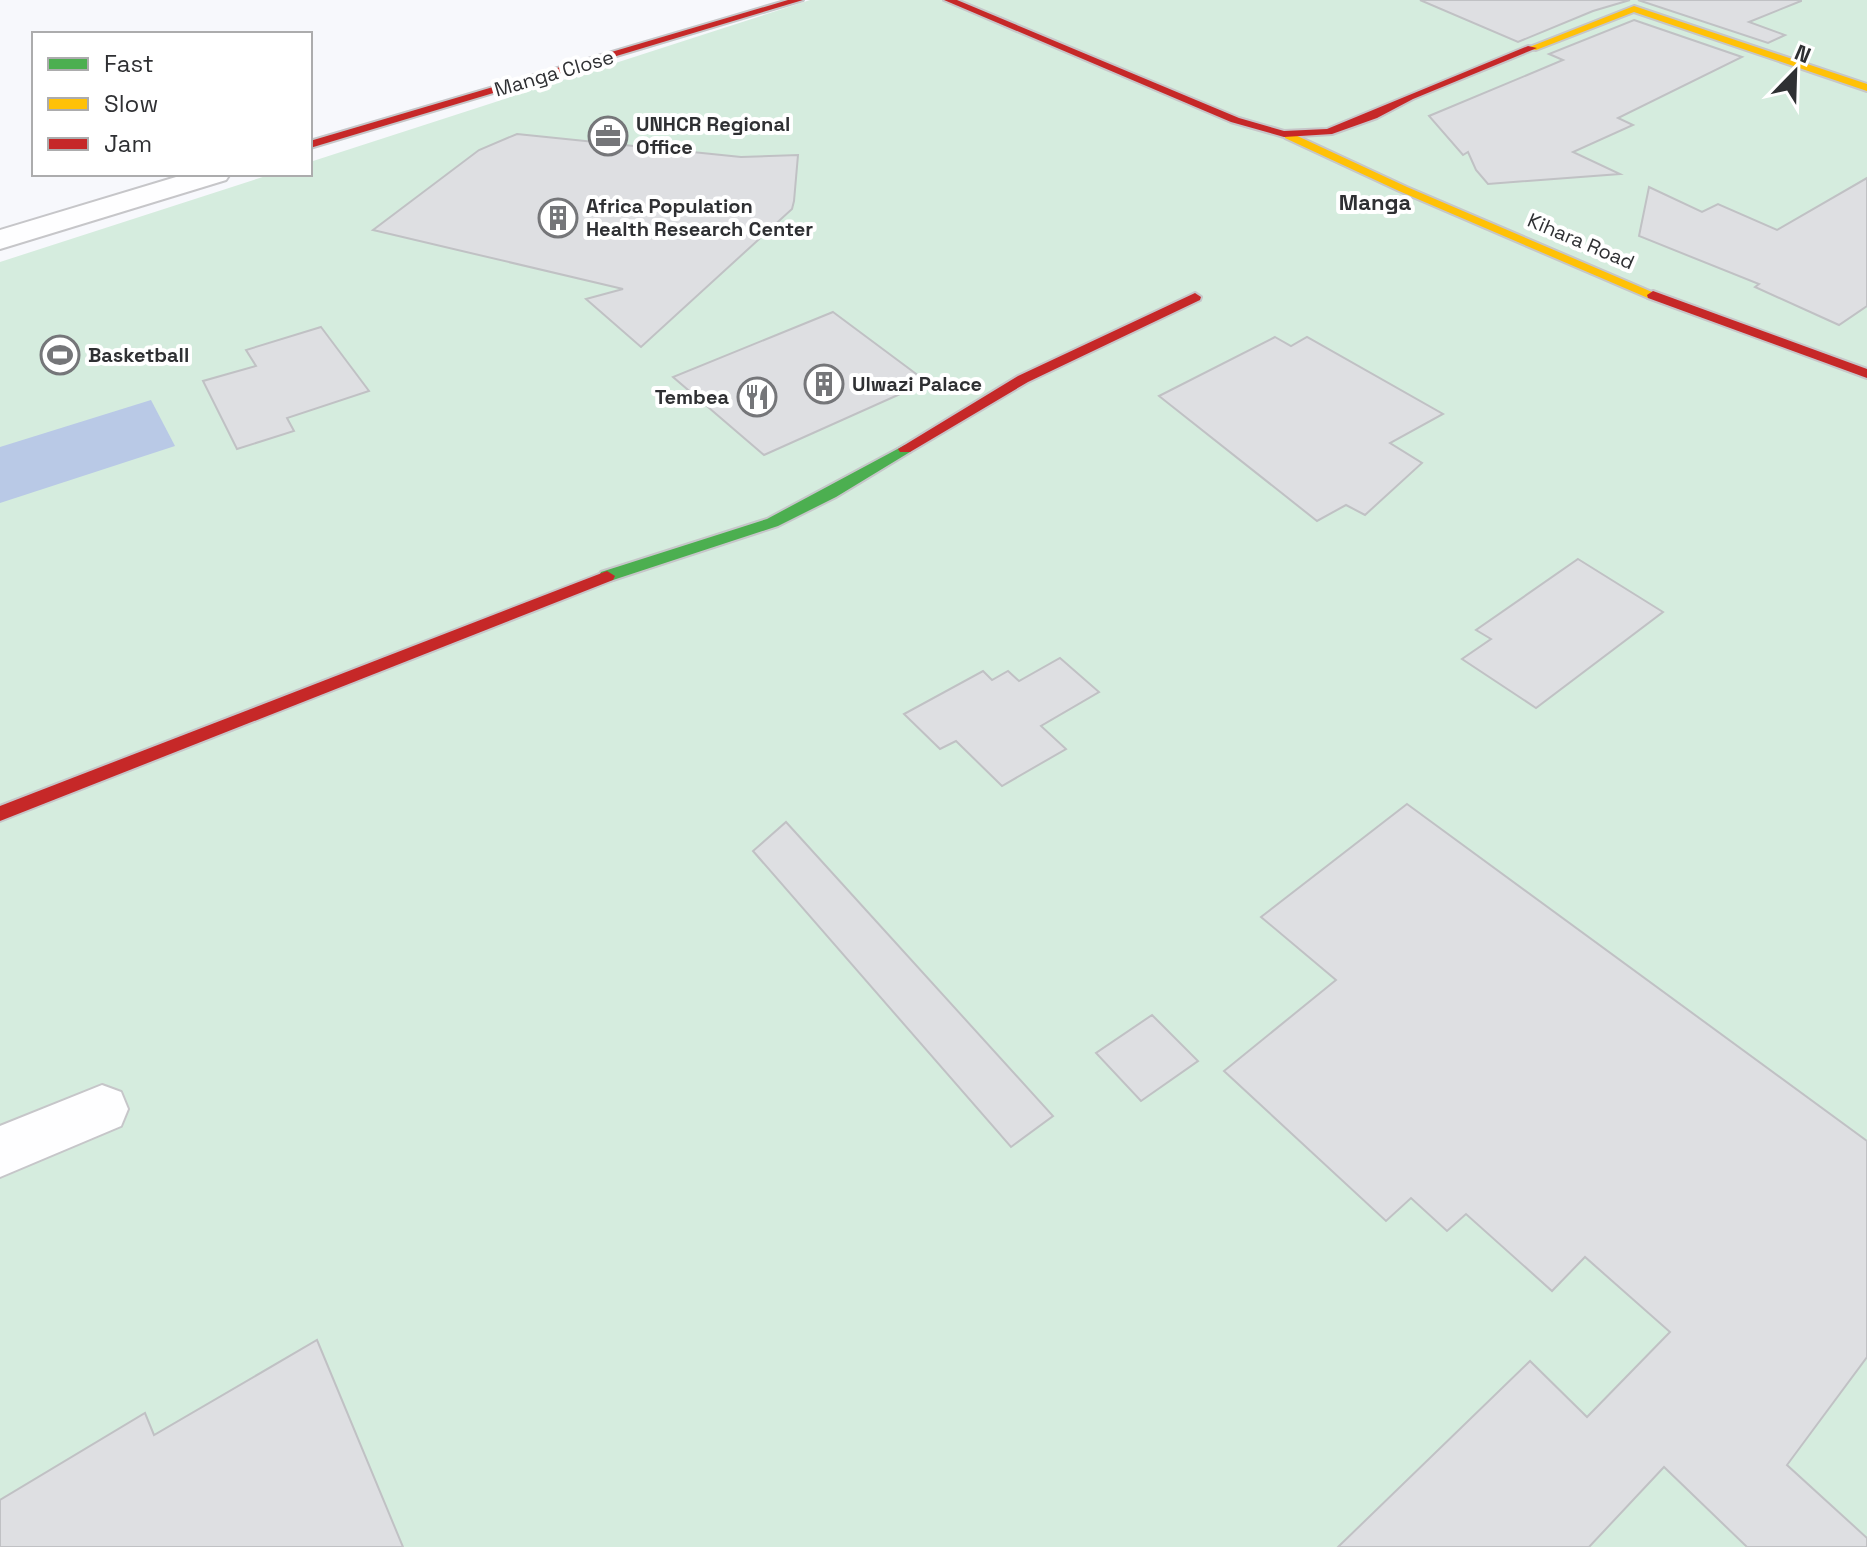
<svg xmlns="http://www.w3.org/2000/svg" width="1867" height="1547" font-family="'Space Grotesk',sans-serif">
  <style>
    .green { fill: #d5ecde }
    .water { fill: #b9c9e6 }
    .building { fill: #dedfe2; stroke: #c0c1c4; stroke-width: 2 }
    .lines { fill: none; stroke-linecap: round; stroke-linejoin: round }
    .street-casing { stroke: #c6c6c9; stroke-width: 4 }
    .fast-casing { stroke: #c6c6c9; stroke-width: 4 }
    .slow-casing { stroke: #c6c6c9; stroke-width: 4 }
    .jam-casing { stroke: #c6c6c9; stroke-width: 4 }
    .street { fill: #fefeff; fill-rule: evenodd }
    .fast { fill: #4caf50; fill-rule: evenodd }
    .slow { fill: #ffc107; fill-rule: evenodd }
    .jam { fill: #c62828; fill-rule: evenodd }
    .labels { text-anchor: middle; dominant-baseline: central; stroke-width: 8; stroke-linejoin: round; paint-order: stroke }
    .far-street-label { font-size: 20px; fill: #2f3033; stroke: #fff }
    .far-poi-label { font-size: 20px; font-weight: bold; fill: #2f3033; stroke: #fff; text-anchor: start }
    .far-neighbourhood-label { font-size: 22px; font-weight: bold; fill: #2f3033; stroke: #fff }
  </style>
  <rect width="100%" height="100%" fill="#f7f8fc"/>
  <path class="green" d="M 810,0 L 1867,0 L 1867,1547 L 0,1547 L 0,262 L 272,174 L 310,174 L 310,162 Z"/>
  <path class="water" d="M 151,400 L 175,446 L 0,503 L 0,447 Z"/>
  <g class="building">
    <path d="M 1420,0 L 1630,0 L 1593,11 L 1518,42 Z"/>
    <path d="M 1638,0 L 1801,0 L 1801,1 L 1749,22 L 1785,35 L 1768,43 Z"/>
    <path d="M 1634,20 L 1742,57 L 1618,118 L 1633,125 L 1573,152 L 1620,174 L 1488,184 L 1476,170 L 1468,152 L 1463,155 L 1429,116 L 1563,60 L 1549,54 Z"/>
    <path d="M 517,134 L 741,157 L 798,155 L 794,201 L 792,209 L 641,347 L 586,299 L 623,289 L 373,230 L 479,150 Z"/>
    <path d="M 1867,178 L 1867,306 L 1839,325 L 1755,287 L 1759,284 L 1639,236 L 1649,187 L 1702,212 L 1718,204 L 1777,230 Z"/>
    <path d="M 833,312 L 927,382 L 764,455 L 673,377 Z"/>
    <path d="M 321,327 L 369,391 L 287,418 L 294,431 L 237,449 L 203,381 L 256,366 L 246,350 Z"/>
    <path d="M 1275,337 L 1291,346 L 1307,337 L 1443,414 L 1390,443 L 1422,463 L 1365,515 L 1346,505 L 1317,521 L 1159,396 Z"/>
    <path d="M 1578,559 L 1663,612 L 1536,708 L 1462,659 L 1491,639 L 1476,630 Z"/>
    <path d="M 1060,658 L 1099,692 L 1041,726 L 1066,749 L 1002,786 L 956,741 L 940,749 L 904,714 L 983,671 L 992,680 L 1008,671 L 1019,681 Z"/>
    <path d="M 1407,804 L 1867,1141 L 1867,1357 L 1787,1465 L 1867,1538 L 1867,1547 L 1747,1547 L 1664,1467 L 1589,1547 L 1338,1547 L 1530,1361 L 1587,1417 L 1670,1332 L 1585,1257 L 1552,1291 L 1466,1214 L 1447,1231 L 1411,1198 L 1386,1221 L 1224,1071 L 1336,980 L 1261,917 Z"/>
    <path d="M 786,822 L 1053,1116 L 1011,1147 L 753,851 Z"/>
    <path d="M 1152,1015 L 1198,1061 L 1141,1101 L 1096,1053 Z"/>
    <path d="M 317,1340 L 403,1547 L 0,1547 L 0,1500 L 145,1413 L 154,1435 Z"/>
  </g>
  <g class="lines">
    <defs>
      <g id="street">
        <path d="M 186,174 L 230,174 L 226,180 L 0,249 L 0,230 Z"/>
        <path d="M 102,1085 L 121,1092 L 128,1109 L 121,1126 L 0,1177 L 0,1126 Z"/>
      </g>
      <path id="fast" d="M 905,445 L 912,449 L 910,452 L 836,497 L 778,526 L 613,580 L 607,581 L 599,576 L 601,572 L 620,566 L 767,519 Z"/>
      <g id="slow">
        <path d="M 1634,6 L 1867,84 L 1867,91 L 1634,12 L 1536,50 L 1527,48 Z"/>
        <path d="M 1285,134 L 1293,134 L 1407,187 L 1659,295 L 1648,298 L 1399,191 L 1285,138 Z"/>
      </g>
      <g id="jam">
        <path d="M 788,0 L 803,0 L 310,148 L 310,141 Z"/>
        <path d="M 944,0 L 957,0 L 1239,118 L 1284,131 L 1327,129 L 1528,46 L 1537,48 L 1413,99 L 1377,118 L 1332,134 L 1284,137 L 1231,122 Z"/>
        <path d="M 1653,291 L 1867,369 L 1867,378 L 1648,298 L 1647,295 Z"/>
        <path d="M 1195,293 L 1201,297 L 1200,300 L 1028,382 L 910,452 L 900,452 L 898,449 L 1018,376 Z"/>
        <path d="M 607,571 L 615,576 L 613,580 L 0,821 L 0,806 Z"/>
      </g>
    </defs>
    <use href="#street" class="street-casing"/>
    <use href="#fast" class="fast-casing"/>
    <use href="#slow" class="slow-casing"/>
    <use href="#jam" class="jam-casing"/>
    <use href="#street" class="street"/>
    <use href="#fast" class="fast"/>
    <use href="#slow" class="slow"/>
    <use href="#jam" class="jam"/>
  </g>
  <defs>
    <symbol id="office-ring" viewBox="-11 -11 22 22"><circle r="9.5" fill="#fff" stroke="#757679" stroke-width="1.5"/><path d="M-6-3h4V-5.5h4V-3h4V5H-6ZM-1-4.5V-3h2v-1.5ZM-6 0V1H6V0Z" fill="#757679"/></symbol>
    <symbol id="building-ring" viewBox="-11 -11 22 22"><circle r="9.5" fill="#fff" stroke="#757679" stroke-width="1.5"/><path d="M-4-6H4V6H1V3H-1V6H-4ZM-2.5-4.3h1.7v1.8h-1.7ZM.8-4.3h1.7v1.8H.8ZM-2.5-1h1.7V.8h-1.7ZM.8-1h1.7V.8H.8Z" fill="#757679"/></symbol>
    <symbol id="stadium-ring" viewBox="-11 -11 22 22"><circle r="9.5" fill="#fff" stroke="#757679" stroke-width="1.5"/><path d="M0-5a6.5 5 0 1 0 0 10a6.5 5 0 1 0 0-10ZM-3.5-1.8h7v3.6h-7Z" fill="#757679"/></symbol>
    <symbol id="restaurant-ring" viewBox="-11 -11 22 22"><circle r="9.5" fill="#fff" stroke="#757679" stroke-width="1.5"/><path d="M-5-6h1v4h1v-4h1v4h1v-4h1v5L-1.5 .5V6h-2V.5L-5-1ZM5-6V6H3V1.5H1.5Q1.5-4 5-6Z" fill="#757679"/></symbol>
  </defs>
  <g fill-rule="evenodd">
    <use href="#office-ring" x="586" y="114" width="44" height="44"/>
    <use href="#building-ring" x="536" y="196" width="44" height="44"/>
    <use href="#stadium-ring" x="38" y="333" width="44" height="44"/>
    <use href="#building-ring" x="802" y="362" width="44" height="44"/>
    <use href="#restaurant-ring" x="735" y="375" width="44" height="44"/>
  </g>
  <g class="labels">
    <g class="far-street-label">
      <text transform="translate(554 73) rotate(-16)">Manga Close</text>
      <text transform="translate(1581 241) rotate(23)">Kihara Road</text>
    </g>
    <g class="far-poi-label">
      <text x="636" y="124">UNHCR Regional<tspan x="636" dy="23">Office</tspan></text>
      <text x="586" y="206">Africa Population<tspan x="586" dy="23">Health Research Center</tspan></text>
      <text x="88" y="355">Basketball</text>
      <text x="852" y="384">Ulwazi Palace</text>
      <text x="729" y="397" text-anchor="end">Tembea</text>
    </g>
    <g class="far-neighbourhood-label">
      <text x="1375" y="202">Manga</text>
    </g>
  </g>
  <rect x="32" y="32" width="280" height="144" fill="#ffffff" stroke="#acacad" stroke-width="2"/>
  <rect x="48" y="58" width="40" height="12" fill="#4caf50" stroke="#acacad" stroke-width="2"/>
  <text x="104" y="72" font-size="24" fill="#2f3033">Fast</text>
  <rect x="48" y="98" width="40" height="12" fill="#ffc107" stroke="#acacad" stroke-width="2"/>
  <text x="104" y="112" font-size="24" fill="#2f3033">Slow</text>
  <rect x="48" y="138" width="40" height="12" fill="#c62828" stroke="#acacad" stroke-width="2"/>
  <text x="104" y="152" font-size="24" fill="#2f3033">Jam</text>
  <g transform="translate(1795 72) rotate(23)" stroke="#ffffff" stroke-width="6" paint-order="stroke">
  <path d="M0-6L14 30L0 20L-14 30Z" fill="#2f3033"/>
  <text y="-12" font-size="22" font-weight="bold" text-anchor="middle" fill="#2f3033">N</text>
  </g>
</svg>
